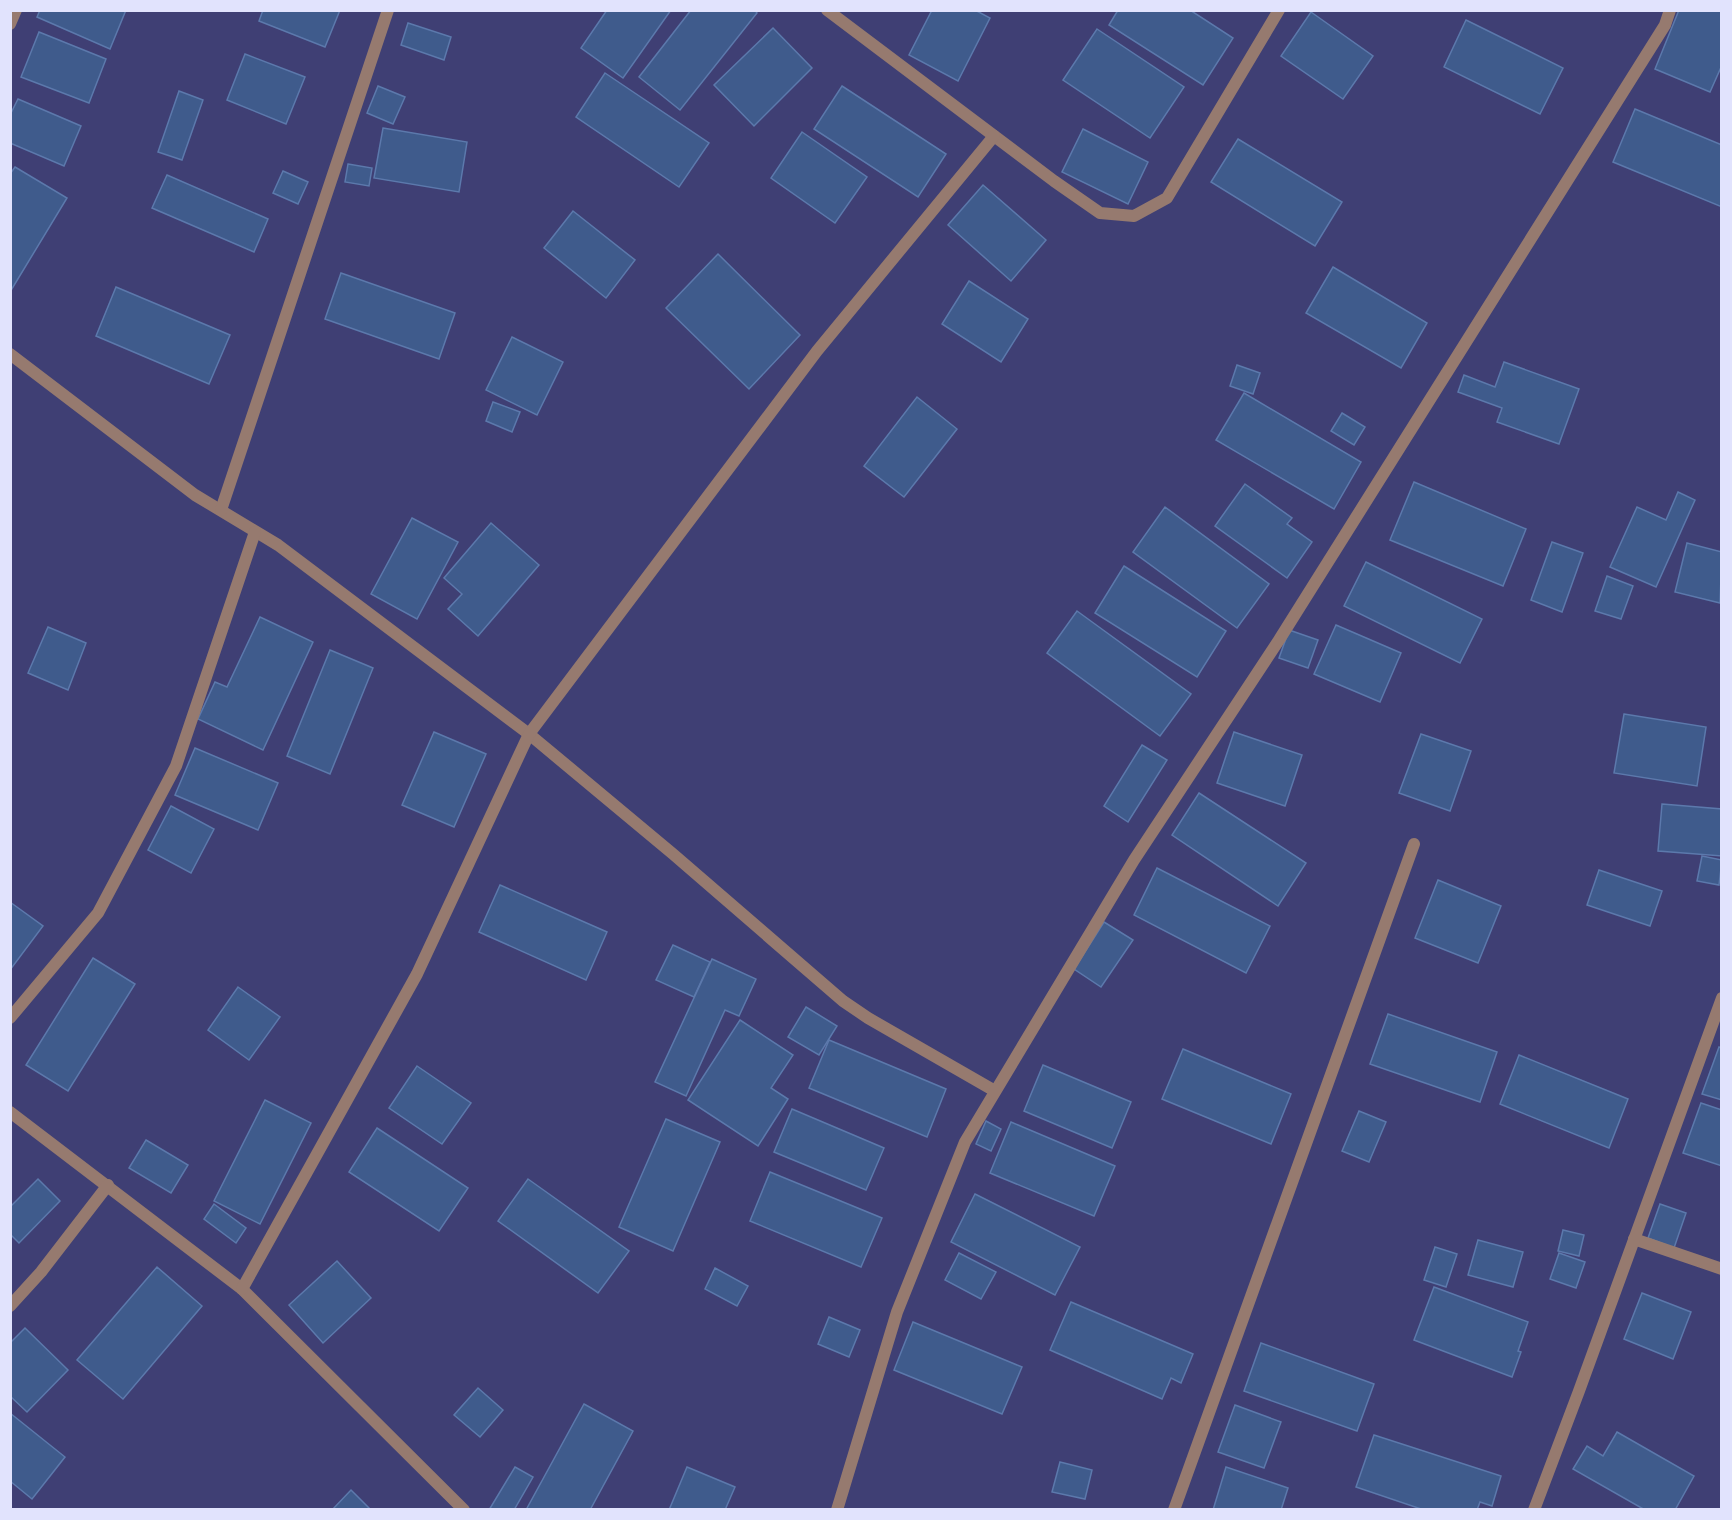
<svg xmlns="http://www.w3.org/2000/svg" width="1732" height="1520" font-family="'DejaVu Sans',sans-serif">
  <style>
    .building { fill: #3f5b8c; stroke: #5c79ac; stroke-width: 1.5 }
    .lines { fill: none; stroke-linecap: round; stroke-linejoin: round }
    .minor { stroke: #967a6f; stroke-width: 12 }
  </style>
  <rect width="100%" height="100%" fill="#3f3f74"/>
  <g class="building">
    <path d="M 40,10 L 126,10 L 110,49 L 37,17 Z"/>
    <path d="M 263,10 L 340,10 L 325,47 L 259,21 Z"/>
    <path d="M 607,10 L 671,10 L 623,78 L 581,48 Z"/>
    <path d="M 691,10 L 755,10 L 757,13 L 680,110 L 639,77 Z"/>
    <path d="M 932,10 L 975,10 L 990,18 L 958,81 L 909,55 Z"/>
    <path d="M 1118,10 L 1190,10 L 1233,38 L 1203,85 L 1109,25 Z"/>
    <path d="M 1679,10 L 1722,10 L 1722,65 L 1710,92 L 1655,69 Z"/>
    <path d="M 1311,12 L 1373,56 L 1343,99 L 1281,56 Z"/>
    <path d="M 1466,20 L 1563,68 L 1540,114 L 1444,67 Z"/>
    <path d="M 408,23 L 451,37 L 444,60 L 401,45 Z"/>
    <path d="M 773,28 L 812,68 L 754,126 L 714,85 Z"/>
    <path d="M 1097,29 L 1184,87 L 1150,138 L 1063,80 Z"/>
    <path d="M 39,32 L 106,59 L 89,103 L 21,77 Z"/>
    <path d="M 245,54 L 305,77 L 286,124 L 227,100 Z"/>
    <path d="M 605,73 L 709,143 L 679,187 L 576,117 Z"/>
    <path d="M 378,86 L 405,97 L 393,124 L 367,113 Z"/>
    <path d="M 842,86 L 946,154 L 918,197 L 814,129 Z"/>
    <path d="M 179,91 L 203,100 L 182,160 L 158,152 Z"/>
    <path d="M 18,99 L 81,126 L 64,166 L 10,143 L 10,115 Z"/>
    <path d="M 1635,109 L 1722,145 L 1722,207 L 1613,162 Z"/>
    <path d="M 383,128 L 467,142 L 459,192 L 374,178 Z"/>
    <path d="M 1083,129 L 1148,162 L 1128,204 L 1062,172 Z"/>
    <path d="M 802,132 L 867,177 L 835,223 L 771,178 Z"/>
    <path d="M 1238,139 L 1342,202 L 1315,246 L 1211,182 Z"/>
    <path d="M 348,164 L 372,168 L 369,186 L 345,182 Z"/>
    <path d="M 15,167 L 67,198 L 10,292 L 10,174 Z"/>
    <path d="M 283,171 L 308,182 L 298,204 L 273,193 Z"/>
    <path d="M 167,175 L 268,219 L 254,252 L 152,208 Z"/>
    <path d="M 983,185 L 1046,240 L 1011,281 L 948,225 Z"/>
    <path d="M 573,211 L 635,260 L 606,298 L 544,248 Z"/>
    <path d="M 718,254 L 800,335 L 749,389 L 666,308 Z"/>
    <path d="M 1333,267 L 1427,323 L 1401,368 L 1306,313 Z"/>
    <path d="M 341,273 L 455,313 L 439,359 L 325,319 Z"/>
    <path d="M 969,281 L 1028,319 L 1001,362 L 942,324 Z"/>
    <path d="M 116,287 L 230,335 L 209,384 L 96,336 Z"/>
    <path d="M 512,337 L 563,362 L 537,415 L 486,390 Z"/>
    <path d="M 1504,362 L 1579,389 L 1559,444 L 1497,422 L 1502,408 L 1458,392 L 1464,375 L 1495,387 Z"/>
    <path d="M 1237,365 L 1260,373 L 1253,394 L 1230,386 Z"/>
    <path d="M 1244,393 L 1361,462 L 1334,509 L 1216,440 Z"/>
    <path d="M 917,397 L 957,429 L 904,497 L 864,466 Z"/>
    <path d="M 493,402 L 520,412 L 512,432 L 486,421 Z"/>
    <path d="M 1342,413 L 1365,427 L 1354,445 L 1331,431 Z"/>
    <path d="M 1414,482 L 1526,529 L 1503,586 L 1390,540 Z"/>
    <path d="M 1245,484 L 1292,518 L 1287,524 L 1312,542 L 1287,578 L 1215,526 Z"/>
    <path d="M 1678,492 L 1695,500 L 1656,587 L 1610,567 L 1637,507 L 1666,520 Z"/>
    <path d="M 1165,507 L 1269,584 L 1237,628 L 1133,552 Z"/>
    <path d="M 412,518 L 458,542 L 417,619 L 371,594 Z"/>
    <path d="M 491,523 L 539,565 L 478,636 L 448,609 L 462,594 L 444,578 Z"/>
    <path d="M 1552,542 L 1583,553 L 1562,612 L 1531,600 Z"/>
    <path d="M 1687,543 L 1722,552 L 1720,603 L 1675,592 Z"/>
    <path d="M 1366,562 L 1482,619 L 1460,663 L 1344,606 Z"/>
    <path d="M 1124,566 L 1226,631 L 1197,677 L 1095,613 Z"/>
    <path d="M 1607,576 L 1633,586 L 1621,619 L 1595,611 Z"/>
    <path d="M 1077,611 L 1191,694 L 1160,736 L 1047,653 Z"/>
    <path d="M 260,617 L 313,642 L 263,750 L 198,719 L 215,682 L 227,687 Z"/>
    <path d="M 1336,625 L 1401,653 L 1380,702 L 1314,674 Z"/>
    <path d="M 48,627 L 86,643 L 68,690 L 28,673 Z"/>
    <path d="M 1289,630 L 1318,640 L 1308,668 L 1279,658 Z"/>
    <path d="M 330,650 L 373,668 L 330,774 L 287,756 Z"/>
    <path d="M 1624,714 L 1706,727 L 1697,786 L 1614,773 Z"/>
    <path d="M 434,732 L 486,754 L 454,827 L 402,805 Z"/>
    <path d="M 1234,732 L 1302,755 L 1285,806 L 1217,783 Z"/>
    <path d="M 1421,734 L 1471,751 L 1450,811 L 1399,793 Z"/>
    <path d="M 1142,745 L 1167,760 L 1128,822 L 1104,806 Z"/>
    <path d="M 195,748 L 278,783 L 258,830 L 175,795 Z"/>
    <path d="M 1199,793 L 1306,863 L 1278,906 L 1172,835 Z"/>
    <path d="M 1662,804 L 1722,809 L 1722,856 L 1658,851 Z"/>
    <path d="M 171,806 L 214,829 L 191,873 L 148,850 Z"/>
    <path d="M 1702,856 L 1722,860 L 1719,885 L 1697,881 Z"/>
    <path d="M 1157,868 L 1270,926 L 1246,973 L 1134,915 Z"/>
    <path d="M 1599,870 L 1662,891 L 1650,926 L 1587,905 Z"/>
    <path d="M 1438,880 L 1501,906 L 1478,963 L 1415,938 Z"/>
    <path d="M 500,885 L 607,932 L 586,980 L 479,932 Z"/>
    <path d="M 10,902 L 43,926 L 10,970 Z"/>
    <path d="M 1104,922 L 1133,940 L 1101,987 L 1074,969 Z"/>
    <path d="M 673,945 L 710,962 L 694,997 L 656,980 Z"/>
    <path d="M 93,958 L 135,984 L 68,1091 L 26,1065 Z"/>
    <path d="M 712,959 L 756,979 L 739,1016 L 725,1010 L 686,1096 L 655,1082 Z"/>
    <path d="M 238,987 L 280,1017 L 249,1060 L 208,1030 Z"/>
    <path d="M 806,1007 L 837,1026 L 819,1055 L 788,1037 Z"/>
    <path d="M 1388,1014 L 1497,1052 L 1480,1102 L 1370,1064 Z"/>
    <path d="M 740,1020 L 793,1055 L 771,1088 L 788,1099 L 758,1146 L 688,1100 Z"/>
    <path d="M 829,1040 L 946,1089 L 927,1137 L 809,1088 Z"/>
    <path d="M 1719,1047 L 1722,1048 L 1722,1100 L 1702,1094 Z"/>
    <path d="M 1183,1049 L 1291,1094 L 1271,1144 L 1162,1099 Z"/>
    <path d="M 1519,1055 L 1628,1099 L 1609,1148 L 1500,1104 Z"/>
    <path d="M 1043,1065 L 1131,1102 L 1112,1148 L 1024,1111 Z"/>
    <path d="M 417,1066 L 471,1103 L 442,1144 L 389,1108 Z"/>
    <path d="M 265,1100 L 311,1123 L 260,1224 L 214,1201 Z"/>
    <path d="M 1701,1103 L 1722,1110 L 1722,1166 L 1683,1153 Z"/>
    <path d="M 792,1109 L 884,1148 L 866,1190 L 774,1152 Z"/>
    <path d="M 1359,1111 L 1386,1122 L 1369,1162 L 1342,1151 Z"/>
    <path d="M 666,1119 L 720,1142 L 673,1251 L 619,1227 Z"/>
    <path d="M 986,1121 L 1001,1129 L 991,1151 L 976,1144 Z"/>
    <path d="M 1011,1122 L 1115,1166 L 1094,1216 L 990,1173 Z"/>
    <path d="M 377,1128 L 468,1188 L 439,1231 L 349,1172 Z"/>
    <path d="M 146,1140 L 188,1165 L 171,1193 L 129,1168 Z"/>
    <path d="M 770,1172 L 882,1218 L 861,1267 L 750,1221 Z"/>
    <path d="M 38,1179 L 60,1201 L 19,1243 L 10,1234 L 10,1207 Z"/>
    <path d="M 528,1179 L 629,1251 L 598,1293 L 498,1221 Z"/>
    <path d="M 975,1194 L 1080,1247 L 1055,1295 L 951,1242 Z"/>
    <path d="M 214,1204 L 246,1228 L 236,1243 L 204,1219 Z"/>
    <path d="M 1660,1204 L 1686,1213 L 1674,1248 L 1648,1238 Z"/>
    <path d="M 1563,1230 L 1584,1235 L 1579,1256 L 1558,1251 Z"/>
    <path d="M 1478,1240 L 1523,1252 L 1513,1287 L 1468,1275 Z"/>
    <path d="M 1435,1247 L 1457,1254 L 1446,1287 L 1424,1280 Z"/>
    <path d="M 959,1253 L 996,1272 L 981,1299 L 945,1280 Z"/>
    <path d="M 1559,1253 L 1585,1262 L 1576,1288 L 1550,1279 Z"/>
    <path d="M 337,1261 L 371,1298 L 323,1343 L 289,1305 Z"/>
    <path d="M 157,1267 L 202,1306 L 123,1399 L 77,1360 Z"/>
    <path d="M 715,1268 L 748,1286 L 737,1306 L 705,1289 Z"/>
    <path d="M 1434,1287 L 1528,1322 L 1518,1351 L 1521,1352 L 1512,1377 L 1414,1340 Z"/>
    <path d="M 1642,1293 L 1691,1312 L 1673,1359 L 1624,1339 Z"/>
    <path d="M 1071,1302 L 1193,1354 L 1181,1383 L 1171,1378 L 1162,1399 L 1050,1350 Z"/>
    <path d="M 829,1317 L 860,1330 L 849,1357 L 818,1344 Z"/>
    <path d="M 913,1322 L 1022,1367 L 1002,1414 L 894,1370 Z"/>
    <path d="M 25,1328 L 68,1370 L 27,1412 L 10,1396 L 10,1343 Z"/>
    <path d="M 1261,1343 L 1374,1384 L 1357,1431 L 1244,1391 Z"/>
    <path d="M 478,1388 L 503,1410 L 480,1437 L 454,1415 Z"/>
    <path d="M 584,1404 L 633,1431 L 590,1510 L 526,1510 Z"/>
    <path d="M 1235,1405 L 1281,1422 L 1264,1468 L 1218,1452 Z"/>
    <path d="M 10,1413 L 65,1457 L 32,1499 L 10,1481 Z"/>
    <path d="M 1617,1432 L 1694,1476 L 1675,1510 L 1645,1510 L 1573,1469 L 1587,1446 L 1603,1456 Z"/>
    <path d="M 1374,1435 L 1501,1476 L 1492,1506 L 1480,1502 L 1477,1510 L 1424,1510 L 1356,1487 Z"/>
    <path d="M 1060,1462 L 1092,1470 L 1085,1499 L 1052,1492 Z"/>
    <path d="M 515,1467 L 533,1477 L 514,1510 L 489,1510 Z"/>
    <path d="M 687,1467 L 735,1487 L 725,1510 L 669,1510 Z"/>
    <path d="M 1226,1467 L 1288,1488 L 1281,1510 L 1213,1510 Z"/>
    <path d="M 351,1490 L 371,1510 L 332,1510 Z"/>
  </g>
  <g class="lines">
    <g class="minor">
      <path d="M 827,10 L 1054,181 L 1100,213 L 1134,216 L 1167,198 L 1279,10"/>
      <path d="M 10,24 L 16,10"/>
      <path d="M 10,354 L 195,495 L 278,545 L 529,734 L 673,854 L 843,1001 L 868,1018 L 995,1091"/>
      <path d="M 221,510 L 388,10"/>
      <path d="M 10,1018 L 98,913 L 176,766 L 255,532"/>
      <path d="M 10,1112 L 242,1289 L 464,1510"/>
      <path d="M 1634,1239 L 1722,1269"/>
      <path d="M 242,1289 L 417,974 L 529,734 L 817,351 L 994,136"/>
      <path d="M 10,1306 L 41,1272 L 108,1185"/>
      <path d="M 837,1510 L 897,1312 L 965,1142 L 1134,860 L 1279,640 L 1665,25 L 1670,10"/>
      <path d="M 1174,1510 L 1414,844"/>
      <path d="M 1534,1510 L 1579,1391 L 1722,998"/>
    </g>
  </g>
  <rect width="1732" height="1520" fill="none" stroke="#e1e3fd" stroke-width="24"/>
</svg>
